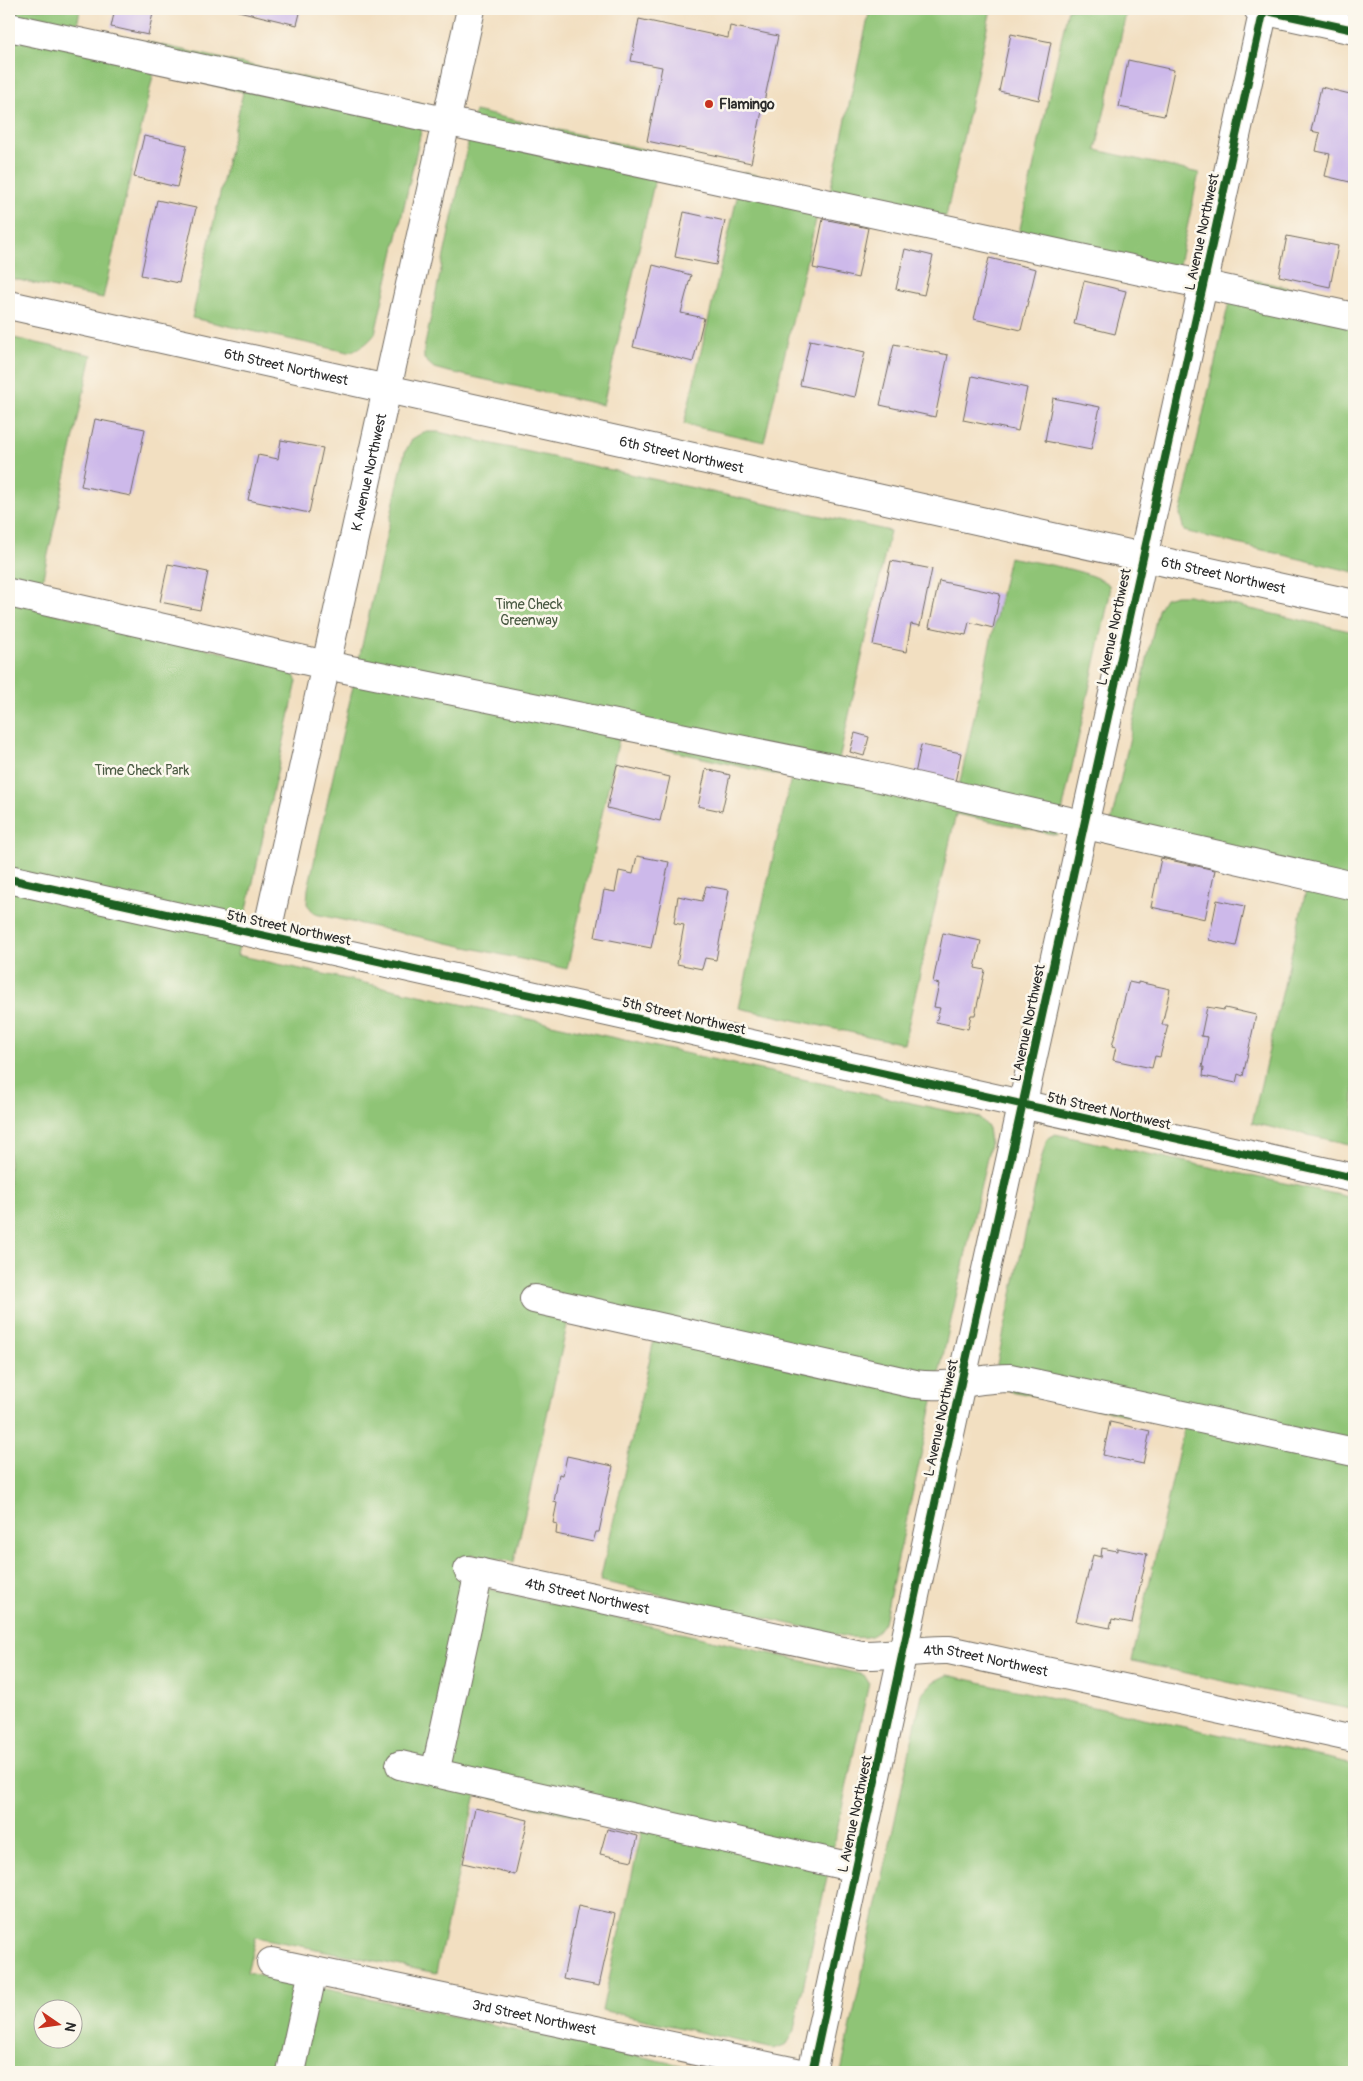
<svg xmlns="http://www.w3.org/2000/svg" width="1363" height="2081" font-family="Pangolin,sans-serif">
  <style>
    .green { fill: #8fc476; stroke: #5d7850; fill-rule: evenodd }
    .building { fill: #cdb9ea }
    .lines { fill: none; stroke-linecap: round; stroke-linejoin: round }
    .minor-casing { stroke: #716a60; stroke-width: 30 }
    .minor { stroke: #fff; stroke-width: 28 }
    .cycleway-casing { stroke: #fbf7ec; stroke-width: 11 }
    .cycleway { stroke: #1b5e20; stroke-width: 8 }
    .poi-dot { fill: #c8321e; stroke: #fbf7ec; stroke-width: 2 }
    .labels { text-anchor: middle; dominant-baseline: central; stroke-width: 5; stroke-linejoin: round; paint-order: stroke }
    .poi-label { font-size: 14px; font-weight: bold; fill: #2b2b2b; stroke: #fbf7ec; text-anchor: start }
    .street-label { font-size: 14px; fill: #2b2b2b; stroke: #fbf7ec }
    .park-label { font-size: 14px; fill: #495942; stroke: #fbf7ec }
  </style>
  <rect width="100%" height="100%" fill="#fbf7ec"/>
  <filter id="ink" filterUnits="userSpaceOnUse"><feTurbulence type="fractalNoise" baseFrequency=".02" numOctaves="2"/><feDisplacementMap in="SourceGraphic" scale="10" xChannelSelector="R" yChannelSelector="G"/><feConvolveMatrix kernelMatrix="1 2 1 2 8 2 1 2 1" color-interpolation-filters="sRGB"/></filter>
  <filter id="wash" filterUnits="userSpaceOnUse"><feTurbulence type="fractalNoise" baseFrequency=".0096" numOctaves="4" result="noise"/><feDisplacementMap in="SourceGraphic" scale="20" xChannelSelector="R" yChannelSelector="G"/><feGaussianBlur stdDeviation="1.12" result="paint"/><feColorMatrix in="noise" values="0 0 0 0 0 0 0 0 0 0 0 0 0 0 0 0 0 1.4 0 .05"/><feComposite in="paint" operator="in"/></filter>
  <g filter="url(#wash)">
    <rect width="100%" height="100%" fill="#f2dfc1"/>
    <g class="green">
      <path d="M 9,9 L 80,9 L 77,26 L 427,105 L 375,334 C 367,344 360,349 348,352 L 192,318 L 243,92 L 154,71 L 103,298 L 9,278 Z"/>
      <path d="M 870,9 L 991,9 L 946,217 L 830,192 Z"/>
      <path d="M 1068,9 L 1127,9 L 1096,150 L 1199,173 L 1178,269 L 1019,233 Z"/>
      <path d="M 475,111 L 661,153 L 603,405 L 445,371 L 434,368 L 424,359 L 424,349 Z"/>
      <path d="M 743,172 L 823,190 L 764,442 L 684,424 Z"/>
      <path d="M 1235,276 L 1354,302 L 1354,572 L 1184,531 L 1180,514 Z"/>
      <path d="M 9,337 L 92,355 L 36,609 L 290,668 L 297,681 L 237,955 L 980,1118 L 988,1127 L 990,1144 L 884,1622 C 874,1639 867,1638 848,1637 L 600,1581 L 655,1335 L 569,1317 L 514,1562 L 471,1554 L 463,1583 L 864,1675 L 869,1683 L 793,2034 L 787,2044 L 774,2049 L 602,2010 L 642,1830 L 476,1794 L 436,1973 L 256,1937 L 247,1972 L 713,2072 L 9,2072 ZM 42,2008 L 72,2008 L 72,2038 L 42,2038 Z"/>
      <path d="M 424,432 L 438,432 L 890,531 L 839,760 L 959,786 L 1009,557 C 1036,563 1089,569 1109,585 L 1110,594 L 1057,835 L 956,814 L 904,1044 L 739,1008 L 791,778 L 619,739 L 567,969 L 315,914 L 307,904 L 308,889 L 405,452 L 412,439 Z"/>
      <path d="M 1176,595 L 1188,595 L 1354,632 L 1354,1145 L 1252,1123 L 1307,886 L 1107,841 L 1158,610 L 1165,598 Z"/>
      <path d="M 1055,1134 L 1354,1198 L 1354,1710 L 1132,1661 L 1184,1427 L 992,1387 L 1041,1160 L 1047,1139 Z"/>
      <path d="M 947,1675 L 1354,1764 L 1354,2072 L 841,2072 L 922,1694 L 933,1682 Z"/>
    </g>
    <g id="blocks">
      <g class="building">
        <path d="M 115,9 L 154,9 L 148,35 L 111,27 Z"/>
        <path d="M 230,9 L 301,9 L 297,25 Z"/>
        <path d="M 639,19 L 728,38 L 730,26 L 778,36 L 751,163 L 647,141 L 662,67 L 631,61 Z"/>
        <path d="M 1011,34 L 1051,42 L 1039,100 L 999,91 Z"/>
        <path d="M 1128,60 L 1174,70 L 1164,116 L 1119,107 Z"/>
        <path d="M 1321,87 L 1354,95 L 1354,183 L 1325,176 L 1330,154 L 1316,151 L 1320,133 L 1311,131 Z"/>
        <path d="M 144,136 L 187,145 L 177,187 L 134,177 Z"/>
        <path d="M 157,200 L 196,208 L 179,283 L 141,275 Z"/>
        <path d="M 684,212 L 725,221 L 716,265 L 675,257 Z"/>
        <path d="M 823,219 L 868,228 L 858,278 L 813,268 Z"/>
        <path d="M 1287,236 L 1338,246 L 1330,287 L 1279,276 Z"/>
        <path d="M 905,249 L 933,256 L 924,295 L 896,289 Z"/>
        <path d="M 989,258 L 1036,269 L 1021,330 L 974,319 Z"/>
        <path d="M 653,265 L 691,275 L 681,313 L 704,318 L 693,362 L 633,347 Z"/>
        <path d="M 1084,281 L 1126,291 L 1115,334 L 1074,324 Z"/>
        <path d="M 810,340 L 865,352 L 855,397 L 800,385 Z"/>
        <path d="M 894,344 L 948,355 L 935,417 L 880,405 Z"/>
        <path d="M 972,376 L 1027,388 L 1018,431 L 963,420 Z"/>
        <path d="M 1053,398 L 1100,407 L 1091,450 L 1045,441 Z"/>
        <path d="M 95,419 L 145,429 L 131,496 L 81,486 Z"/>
        <path d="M 281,440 L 323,448 L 309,513 L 248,500 L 258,455 L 278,459 Z"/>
        <path d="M 891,561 L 932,569 L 920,626 L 911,624 L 906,652 L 873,645 Z"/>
        <path d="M 168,564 L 208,572 L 200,610 L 160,602 Z"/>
        <path d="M 939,581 L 1000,594 L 993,628 L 969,622 L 966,635 L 929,627 Z"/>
        <path d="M 855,733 L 869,737 L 864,756 L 850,752 Z"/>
        <path d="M 921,745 L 961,753 L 954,787 L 914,779 Z"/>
        <path d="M 617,765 L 670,777 L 660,821 L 607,808 Z"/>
        <path d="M 706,769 L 730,775 L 722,811 L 698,806 Z"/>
        <path d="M 637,856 L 669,862 L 651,948 L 595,937 L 604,890 L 615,892 L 619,871 L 633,874 Z"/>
        <path d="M 1161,858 L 1215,870 L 1205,919 L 1151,907 Z"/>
        <path d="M 706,886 L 729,890 L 716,960 L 705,958 L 702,969 L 677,964 L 684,925 L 674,923 L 678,896 L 702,901 Z"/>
        <path d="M 1217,900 L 1245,906 L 1236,946 L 1209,940 Z"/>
        <path d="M 943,933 L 981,941 L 975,968 L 985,970 L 975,1015 L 971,1015 L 968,1029 L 936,1022 L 940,1008 L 934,1007 L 939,984 L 933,982 Z"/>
        <path d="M 1129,982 L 1138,984 L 1138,982 L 1170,989 L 1162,1025 L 1168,1025 L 1160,1057 L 1155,1056 L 1152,1068 L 1113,1060 L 1116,1047 L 1112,1046 Z"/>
        <path d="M 1207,1007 L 1224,1010 L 1225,1008 L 1256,1015 L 1243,1076 L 1238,1074 L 1236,1083 L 1203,1076 L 1204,1067 L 1202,1067 L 1208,1037 L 1201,1036 Z"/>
        <path d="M 1110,1422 L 1150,1431 L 1143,1464 L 1103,1455 Z"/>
        <path d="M 567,1456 L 613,1466 L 599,1532 L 596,1532 L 593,1542 L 556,1534 L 557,1524 L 553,1523 L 557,1503 L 554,1502 L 559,1474 L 563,1475 Z"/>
        <path d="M 1102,1548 L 1117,1551 L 1117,1548 L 1147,1554 L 1132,1623 L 1112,1619 L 1110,1628 L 1076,1621 L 1093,1555 L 1101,1557 Z"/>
        <path d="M 475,1808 L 528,1820 L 515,1875 L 463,1863 Z"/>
        <path d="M 607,1829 L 638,1836 L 632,1861 L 600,1854 Z"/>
        <path d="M 578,1906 L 615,1914 L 599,1986 L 563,1979 Z"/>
      </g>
    </g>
  </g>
  <g filter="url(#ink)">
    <use href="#blocks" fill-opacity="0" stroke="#716a60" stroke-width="1"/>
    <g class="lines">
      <defs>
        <g id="minor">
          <path d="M 1258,9 L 1354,30"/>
          <path d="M 9,27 L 1354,317"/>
          <path id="s1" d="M 9,305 L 1354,604"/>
          <path d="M 9,593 L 326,665 L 867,775 L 1354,886"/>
          <path d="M 9,879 L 1354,1178"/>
          <path id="s2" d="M 266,936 L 471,9"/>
          <path d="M 534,1299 L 915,1384 C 949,1389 975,1378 1010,1378 L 1354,1452"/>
          <path id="s3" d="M 468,1570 L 861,1655 C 890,1656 919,1649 949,1650 L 1354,1738"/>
          <path d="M 400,1765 L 856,1868"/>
          <path d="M 435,1773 L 479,1572"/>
          <path id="s4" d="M 271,1962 L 796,2072"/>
          <path d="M 291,2072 L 313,1971"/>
          <path d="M 812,2072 L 961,1383 L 1264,9"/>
        </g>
      </defs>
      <use href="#minor" class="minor-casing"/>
      <use href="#minor" class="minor"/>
      <defs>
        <g id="cycleway">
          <path d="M 1258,9 L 1354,30"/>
          <path d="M 9,879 L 1354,1178"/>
          <path d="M 812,2072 L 961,1383 L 1264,9"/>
        </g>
      </defs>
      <use href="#cycleway" class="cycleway-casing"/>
      <use href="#cycleway" class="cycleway"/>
    </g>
  </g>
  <circle class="poi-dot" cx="709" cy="104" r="5"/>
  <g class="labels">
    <g class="poi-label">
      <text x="719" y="104">Flamingo</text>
    </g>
    <g class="street-label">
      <text transform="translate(1202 232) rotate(-78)">L Avenue Northwest</text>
      <text stroke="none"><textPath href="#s1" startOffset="284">6th Street Northwest</textPath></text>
      <text stroke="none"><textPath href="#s1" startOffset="689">6th Street Northwest</textPath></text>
      <text stroke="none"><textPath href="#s2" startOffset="475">K Avenue Northwest</textPath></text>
      <text stroke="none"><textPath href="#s1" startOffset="1244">6th Street Northwest</textPath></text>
      <text transform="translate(1114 627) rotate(-78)">L Avenue Northwest</text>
      <text transform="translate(289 928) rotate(12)">5th Street Northwest</text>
      <text transform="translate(684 1016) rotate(13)">5th Street Northwest</text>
      <text transform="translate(1028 1023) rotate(-78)">L Avenue Northwest</text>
      <text transform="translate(1109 1111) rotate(13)">5th Street Northwest</text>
      <text transform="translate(941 1418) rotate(-78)">L Avenue Northwest</text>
      <text stroke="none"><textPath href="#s3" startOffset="122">4th Street Northwest</textPath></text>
      <text stroke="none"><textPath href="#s3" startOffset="528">4th Street Northwest</textPath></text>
      <text transform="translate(855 1814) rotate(-78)">L Avenue Northwest</text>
      <text stroke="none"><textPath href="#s4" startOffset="269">3rd Street Northwest</textPath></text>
    </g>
    <g class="park-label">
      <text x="529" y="604">Time Check<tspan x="529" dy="16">Greenway</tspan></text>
      <text x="142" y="770">Time Check Park</text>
    </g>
  </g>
  <rect width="1363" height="2081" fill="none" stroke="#fbf7ec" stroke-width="30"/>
  <g transform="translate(58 2024) rotate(103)"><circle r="24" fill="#fbf7ec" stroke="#a8a59f"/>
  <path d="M0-4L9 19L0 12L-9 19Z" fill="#c8321e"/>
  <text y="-8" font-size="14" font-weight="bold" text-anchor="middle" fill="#2b2b2b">N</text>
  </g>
</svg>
